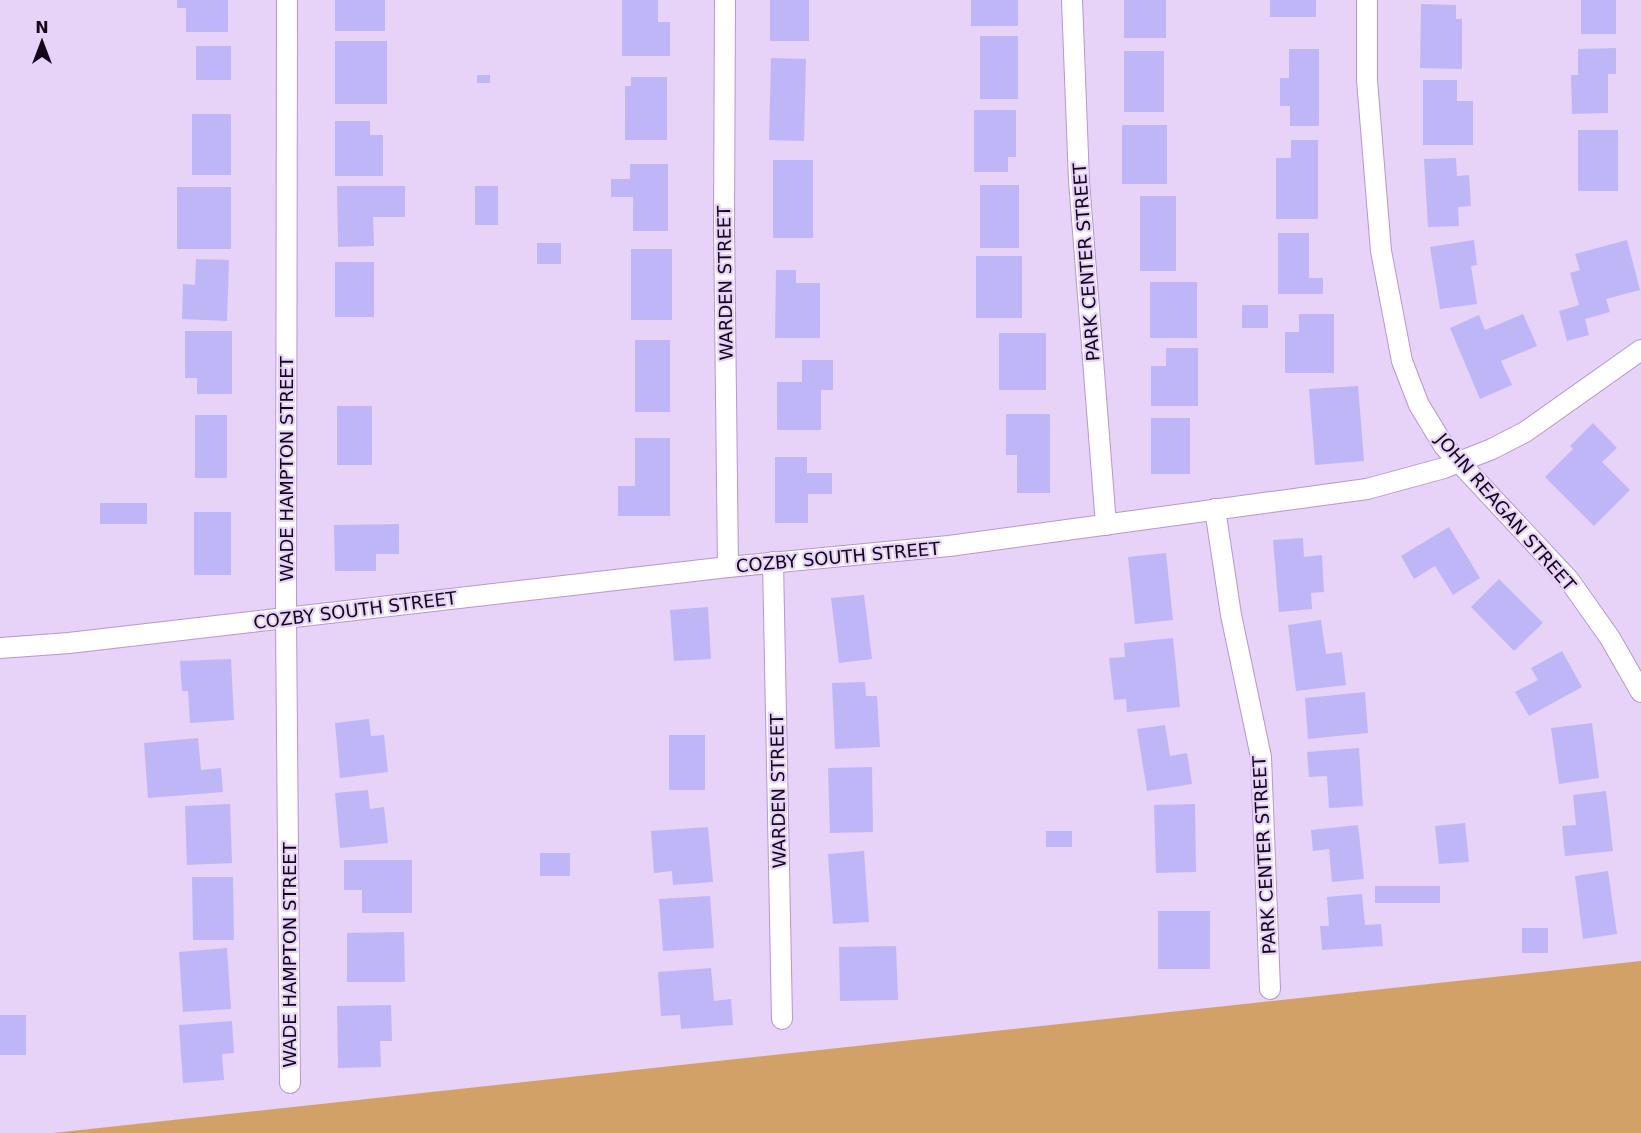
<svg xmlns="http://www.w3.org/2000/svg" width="1641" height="1133" font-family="'DejaVu Sans',sans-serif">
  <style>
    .green { fill: #d2a168 }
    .building { fill: #bfb6f8 }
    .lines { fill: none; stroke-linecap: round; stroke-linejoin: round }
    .minor-casing { stroke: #b896d2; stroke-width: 22 }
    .minor { stroke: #fff; stroke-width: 20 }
    .labels { text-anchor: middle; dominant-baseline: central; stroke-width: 4.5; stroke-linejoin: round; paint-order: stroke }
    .street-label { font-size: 18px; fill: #12061a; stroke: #e7d2f8 }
  </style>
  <rect width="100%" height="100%" fill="#e7d2f8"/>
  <path class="green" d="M 1641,961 L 1641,1133 L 53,1133 Z"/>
  <g class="building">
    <path d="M 177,0 L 228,0 L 228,32 L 186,32 L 186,8 L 177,8 Z"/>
    <rect x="335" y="0" width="50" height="31"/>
    <path d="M 622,0 L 658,0 L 658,22 L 670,22 L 670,56 L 622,56 Z"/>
    <rect x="770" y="0" width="39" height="41"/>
    <rect x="971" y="0" width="47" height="26"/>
    <rect x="1124" y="0" width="42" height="38"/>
    <rect x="1270" y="0" width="46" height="17"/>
    <rect x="1581" y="0" width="35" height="34"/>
    <path d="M 1421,4 L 1456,5 L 1456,19 L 1462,19 L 1462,69 L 1420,68 Z"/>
    <rect x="980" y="36" width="38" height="63"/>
    <rect x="335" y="41" width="52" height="63"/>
    <rect x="196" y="46" width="35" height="34"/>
    <path d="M 1616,48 L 1616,74 L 1608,74 L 1608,113 L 1572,114 L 1571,75 L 1578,75 L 1578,49 Z"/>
    <path d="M 1289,49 L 1319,49 L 1319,126 L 1290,126 L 1290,106 L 1280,106 L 1280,78 L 1289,78 Z"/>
    <rect x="1124" y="51" width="40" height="61"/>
    <path d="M 771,58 L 806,59 L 804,141 L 769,140 Z"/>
    <rect x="477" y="75" width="13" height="8"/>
    <path d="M 631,77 L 667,77 L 667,140 L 625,140 L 625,86 L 631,86 Z"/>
    <path d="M 1423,80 L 1457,80 L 1457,101 L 1473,101 L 1473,145 L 1423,145 Z"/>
    <path d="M 974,110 L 1016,110 L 1016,157 L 1008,157 L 1008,172 L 974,172 Z"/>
    <rect x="192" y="114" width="39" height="61"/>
    <path d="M 335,121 L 370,121 L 370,135 L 383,135 L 383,176 L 335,176 Z"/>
    <rect x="1122" y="125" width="45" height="59"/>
    <rect x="1578" y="130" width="40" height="61"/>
    <path d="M 1291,140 L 1318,140 L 1318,219 L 1276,219 L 1276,158 L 1291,158 Z"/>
    <path d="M 1456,158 L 1457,176 L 1469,175 L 1471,206 L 1458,207 L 1459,226 L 1428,227 L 1424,159 Z"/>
    <rect x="773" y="160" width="40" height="78"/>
    <path d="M 630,164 L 668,164 L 668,231 L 633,231 L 633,197 L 611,197 L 611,179 L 630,179 Z"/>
    <rect x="980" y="185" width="39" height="63"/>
    <path d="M 337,186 L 405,186 L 405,217 L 373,217 L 374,246 L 338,247 Z"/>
    <rect x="475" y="186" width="23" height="39"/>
    <rect x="177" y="187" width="54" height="62"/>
    <rect x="1140" y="196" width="36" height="75"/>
    <path d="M 1278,233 L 1309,233 L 1309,278 L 1323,278 L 1323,294 L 1278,294 Z"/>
    <path d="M 1474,240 L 1477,265 L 1471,266 L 1477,304 L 1440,309 L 1430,247 Z"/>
    <path d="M 1627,240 L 1640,290 L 1606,299 L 1610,312 L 1585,319 L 1589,335 L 1567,341 L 1559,311 L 1579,305 L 1570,273 L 1580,270 L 1575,254 Z"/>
    <rect x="537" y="243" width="24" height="21"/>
    <rect x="631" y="249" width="41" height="71"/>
    <rect x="976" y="256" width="46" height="62"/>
    <path d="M 196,259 L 229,260 L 227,321 L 182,319 L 183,284 L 195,285 Z"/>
    <rect x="335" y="262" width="39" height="55"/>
    <path d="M 776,270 L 796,270 L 796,283 L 820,283 L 820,338 L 775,338 Z"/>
    <rect x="1150" y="282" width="47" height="56"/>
    <rect x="1242" y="305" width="26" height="23"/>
    <path d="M 1299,314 L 1334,314 L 1334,373 L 1285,373 L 1285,332 L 1299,332 Z"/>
    <path d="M 1523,314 L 1537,346 L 1501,361 L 1512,385 L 1480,399 L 1450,328 L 1479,315 L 1485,330 Z"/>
    <path d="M 185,331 L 232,331 L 232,394 L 197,394 L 197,378 L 185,378 Z"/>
    <rect x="999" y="333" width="47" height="57"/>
    <rect x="635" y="340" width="35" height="72"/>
    <path d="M 1166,348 L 1198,348 L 1198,406 L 1151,406 L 1151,366 L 1166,366 Z"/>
    <path d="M 802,360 L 833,360 L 833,390 L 821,390 L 821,430 L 777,430 L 777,382 L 802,382 Z"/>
    <path d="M 1358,386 L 1364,461 L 1315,465 L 1309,389 Z"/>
    <rect x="337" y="406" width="35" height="59"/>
    <path d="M 1006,414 L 1050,414 L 1050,493 L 1017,493 L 1017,455 L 1006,455 Z"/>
    <rect x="195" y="415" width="32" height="63"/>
    <rect x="1151" y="418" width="39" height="56"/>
    <path d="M 1593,423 L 1617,448 L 1602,462 L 1630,490 L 1594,526 L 1545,477 L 1573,449 L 1570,446 Z"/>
    <path d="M 635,438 L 670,438 L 670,516 L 618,516 L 618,486 L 635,486 Z"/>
    <path d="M 775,457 L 807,457 L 807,473 L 832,473 L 832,494 L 808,494 L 808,523 L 775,523 Z"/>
    <rect x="100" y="503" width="47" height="21"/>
    <rect x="194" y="512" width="37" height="63"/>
    <path d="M 399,524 L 399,554 L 376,554 L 376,571 L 335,571 L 334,525 Z"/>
    <path d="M 1449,527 L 1480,578 L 1453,595 L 1435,566 L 1414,579 L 1401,556 Z"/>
    <path d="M 1303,538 L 1304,557 L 1322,555 L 1324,592 L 1311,593 L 1312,609 L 1279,612 L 1273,540 Z"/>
    <path d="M 1166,553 L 1173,620 L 1135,624 L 1128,557 Z"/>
    <path d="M 1499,579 L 1543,623 L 1514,651 L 1471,607 Z"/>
    <path d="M 864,595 L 872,659 L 839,663 L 831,598 Z"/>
    <path d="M 708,607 L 711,659 L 674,661 L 670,610 Z"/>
    <path d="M 1321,620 L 1326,654 L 1342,652 L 1346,685 L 1296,691 L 1288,625 Z"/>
    <path d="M 1173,638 L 1180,707 L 1127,712 L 1126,699 L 1114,700 L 1109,658 L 1125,657 L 1124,643 Z"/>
    <path d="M 1562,651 L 1582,687 L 1529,716 L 1515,692 L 1538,680 L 1531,668 Z"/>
    <path d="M 231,659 L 234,720 L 190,723 L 188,691 L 182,691 L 180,661 Z"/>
    <path d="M 865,682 L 866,696 L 877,696 L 880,747 L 835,749 L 832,683 Z"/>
    <path d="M 1365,692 L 1368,733 L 1308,739 L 1305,698 Z"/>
    <path d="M 369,719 L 371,736 L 384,735 L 388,772 L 340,778 L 335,723 Z"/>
    <path d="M 1592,723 L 1599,778 L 1559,784 L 1551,728 Z"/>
    <path d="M 1165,725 L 1170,756 L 1187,753 L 1192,784 L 1147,791 L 1137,729 Z"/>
    <rect x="669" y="735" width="36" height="55"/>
    <path d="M 198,738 L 201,770 L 221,768 L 223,792 L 148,798 L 144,743 Z"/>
    <path d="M 1359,748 L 1363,806 L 1329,808 L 1327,776 L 1309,777 L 1307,752 Z"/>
    <path d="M 872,767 L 873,832 L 830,833 L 828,768 Z"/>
    <path d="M 368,790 L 370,809 L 384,807 L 388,843 L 340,848 L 335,793 Z"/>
    <path d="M 1606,791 L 1613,851 L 1565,856 L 1562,826 L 1576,825 L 1573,795 Z"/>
    <path d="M 230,804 L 232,863 L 187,865 L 185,806 Z"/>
    <path d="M 1195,804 L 1196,872 L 1156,873 L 1154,805 Z"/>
    <path d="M 1465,823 L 1469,862 L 1439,864 L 1435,826 Z"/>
    <path d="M 1358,825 L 1364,879 L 1332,882 L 1329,849 L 1313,851 L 1311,830 Z"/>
    <path d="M 708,827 L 713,882 L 673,885 L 672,871 L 654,873 L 651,831 Z"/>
    <rect x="1046" y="831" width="26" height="16"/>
    <path d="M 864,851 L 869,922 L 833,924 L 828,854 Z"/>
    <rect x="540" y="853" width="30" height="23"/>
    <path d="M 344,860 L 412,860 L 412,913 L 362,913 L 362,890 L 344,890 Z"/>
    <path d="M 1608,871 L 1617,934 L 1583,939 L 1575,876 Z"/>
    <path d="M 192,877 L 233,877 L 234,940 L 193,940 Z"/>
    <rect x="1375" y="886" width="65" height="17"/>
    <path d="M 1362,894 L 1365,925 L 1381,924 L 1383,946 L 1322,950 L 1320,926 L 1329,926 L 1327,897 Z"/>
    <path d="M 710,896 L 714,948 L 663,951 L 659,899 Z"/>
    <rect x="1158" y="911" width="52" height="58"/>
    <rect x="1522" y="928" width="26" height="25"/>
    <path d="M 404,932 L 405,982 L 347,982 L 347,933 Z"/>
    <path d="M 896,946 L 898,1000 L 840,1001 L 839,947 Z"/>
    <path d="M 227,948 L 231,1009 L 183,1012 L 179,952 Z"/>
    <path d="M 711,968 L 714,1001 L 731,999 L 733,1025 L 681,1029 L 680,1015 L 661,1016 L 658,972 Z"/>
    <path d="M 391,1005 L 392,1041 L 380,1041 L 381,1067 L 338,1068 L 337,1006 Z"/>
    <rect x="0" y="1015" width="26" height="40"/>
    <path d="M 232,1021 L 234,1053 L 222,1054 L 224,1080 L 183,1083 L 179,1025 Z"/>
  </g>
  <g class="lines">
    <defs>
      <g id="minor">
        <path d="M 287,0 L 286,618 L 290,1083"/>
        <path d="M 725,0 L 724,225 L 728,567"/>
        <path d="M 1072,0 L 1079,181 L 1106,525"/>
        <path d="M 1367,0 L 1367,80 L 1381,251 L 1402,361 L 1419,405 L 1444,446 L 1569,580 L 1610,638 L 1641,692"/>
        <path d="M 1215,509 L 1231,615 L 1261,757 L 1270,989"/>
        <path d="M 773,562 L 782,1019"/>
        <path d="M 0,648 L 69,643 L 728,567 L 949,546 L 1367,489 L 1444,468 L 1492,449 L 1525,432 L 1641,350"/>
      </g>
    </defs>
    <use href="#minor" class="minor-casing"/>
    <use href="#minor" class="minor"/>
  </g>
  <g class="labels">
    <g class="street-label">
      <text transform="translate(1086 262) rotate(-94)">PARK CENTER STREET</text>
      <text transform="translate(725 283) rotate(-91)">WARDEN STREET</text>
      <text transform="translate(286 469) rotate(-90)">WADE HAMPTON STREET</text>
      <text transform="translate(1506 512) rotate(49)">JOHN REAGAN STREET</text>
      <text transform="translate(838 557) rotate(-5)">COZBY SOUTH STREET</text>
      <text transform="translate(355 610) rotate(-7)">COZBY SOUTH STREET</text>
      <text transform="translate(778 791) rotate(-91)">WARDEN STREET</text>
      <text transform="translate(1264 855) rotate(-93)">PARK CENTER STREET</text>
      <text transform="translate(289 955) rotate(-90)">WADE HAMPTON STREET</text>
    </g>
  </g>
  <g transform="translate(42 42)" stroke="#e7d2f8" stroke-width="4.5" paint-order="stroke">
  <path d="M0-4.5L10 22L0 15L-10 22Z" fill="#12061a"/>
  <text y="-9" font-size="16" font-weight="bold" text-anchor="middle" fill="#12061a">N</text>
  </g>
</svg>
